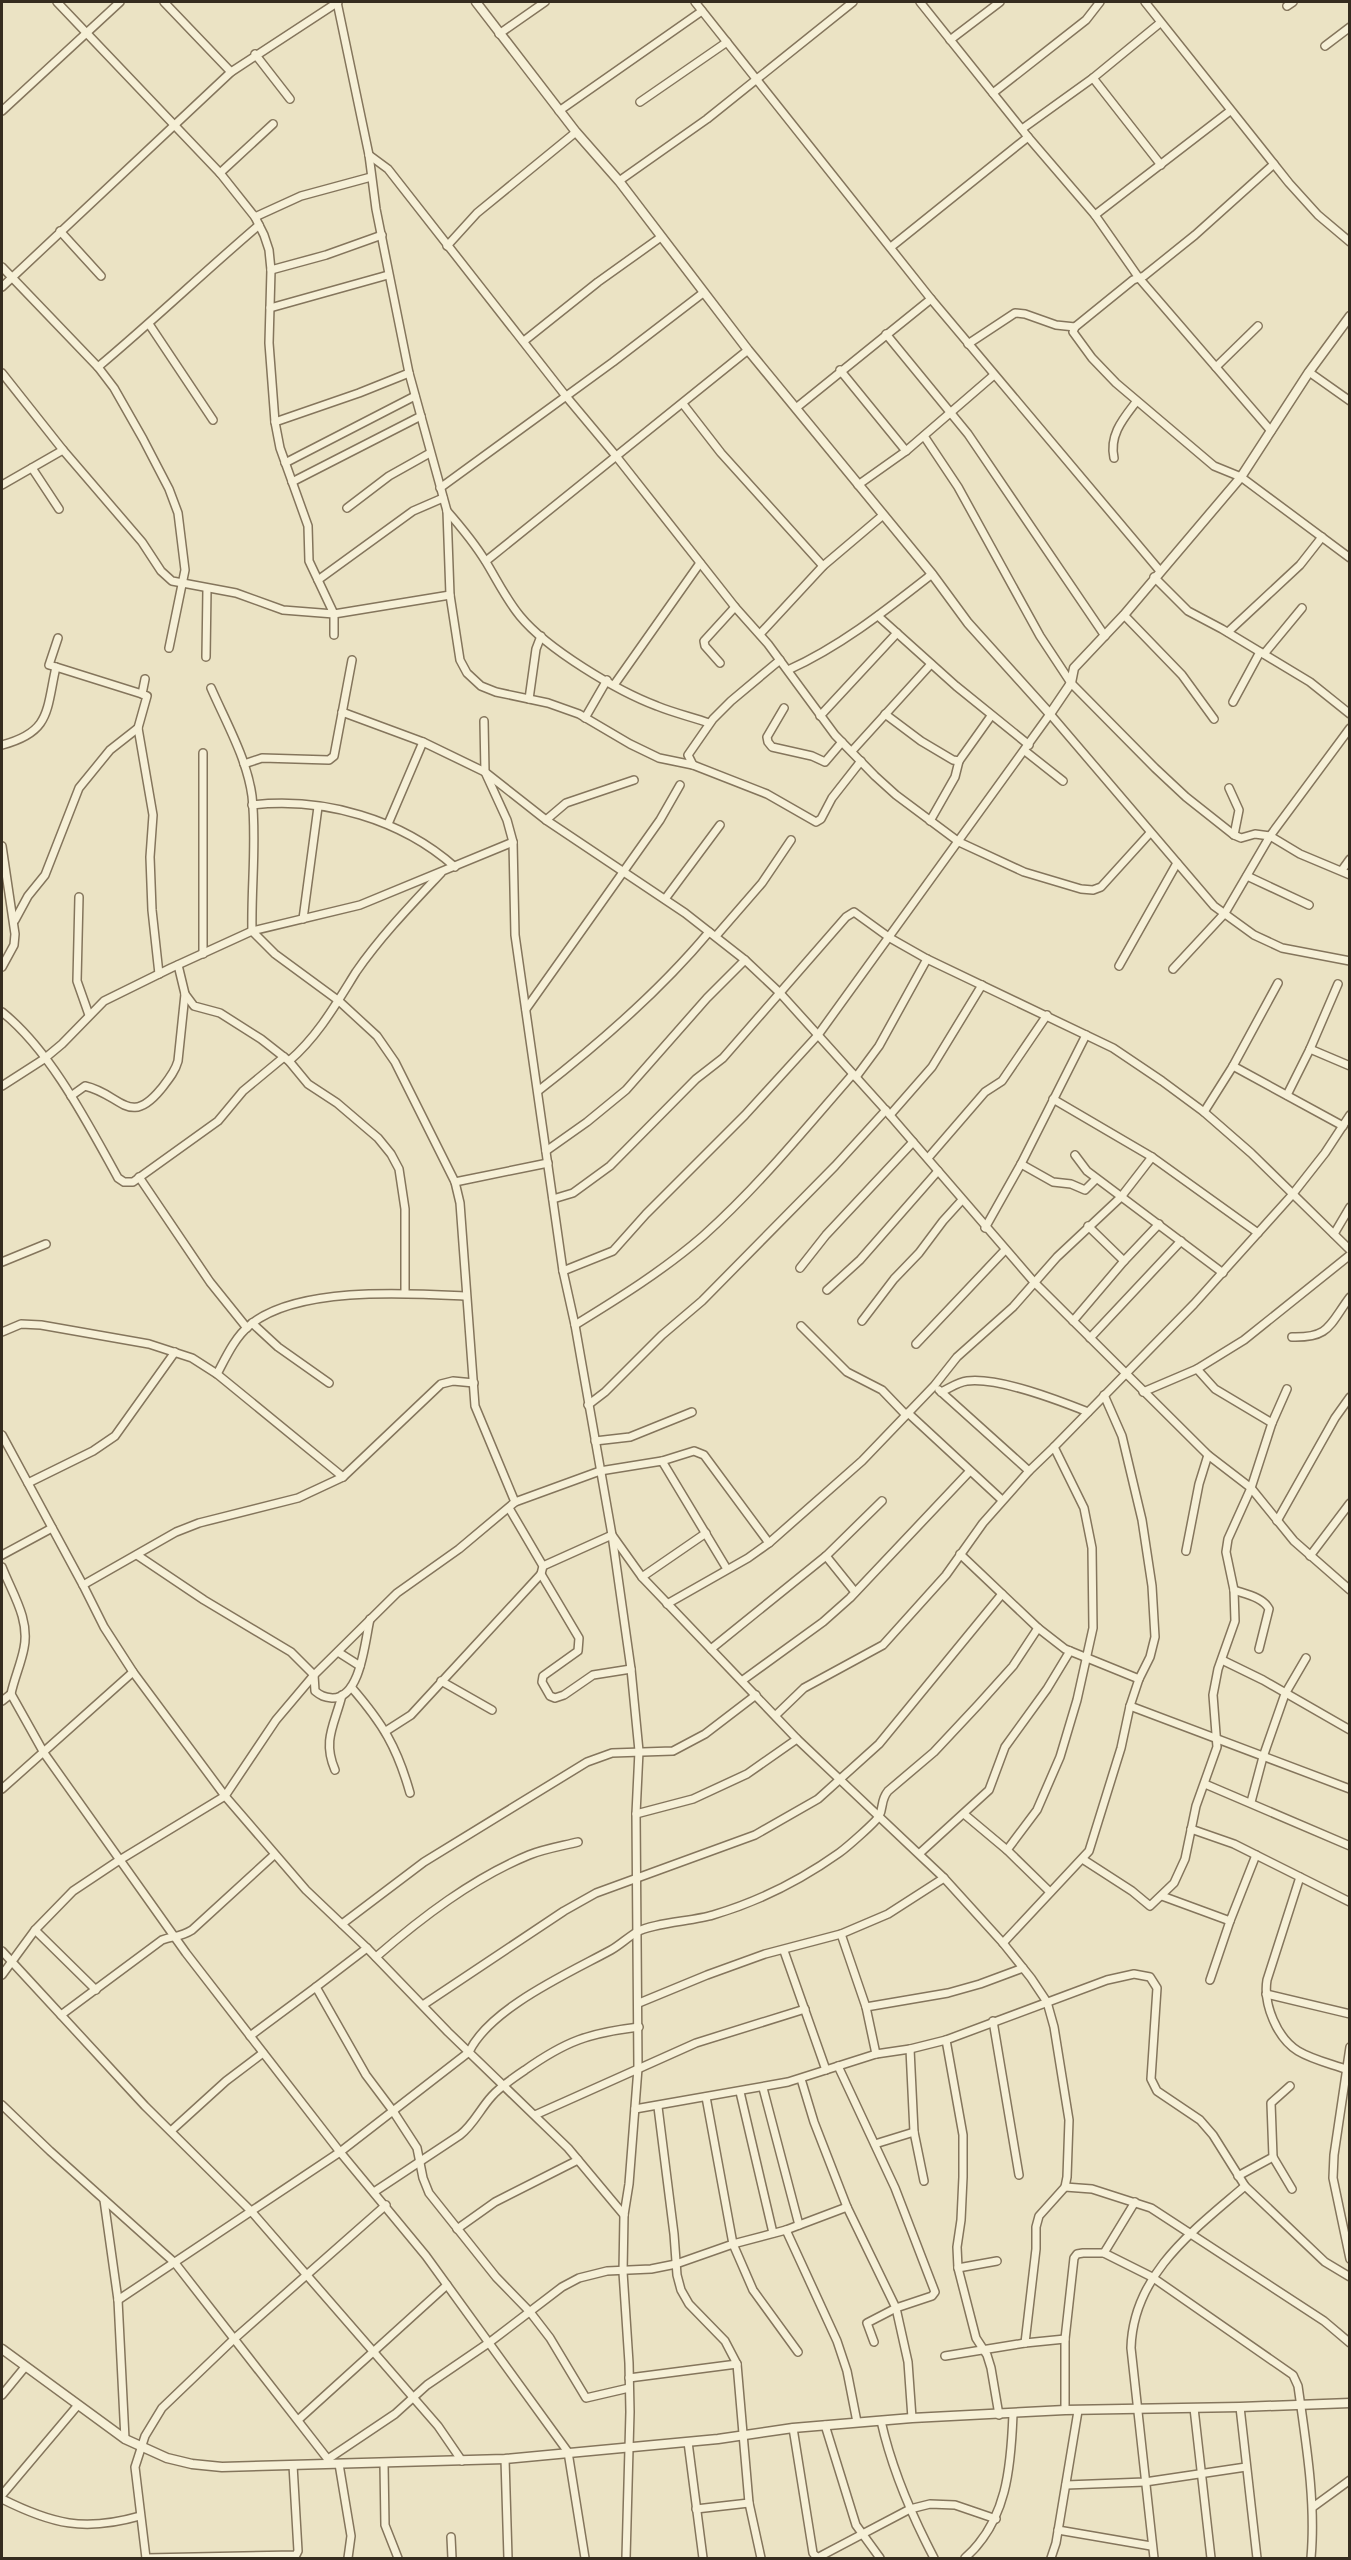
<svg xmlns="http://www.w3.org/2000/svg" width="1351" height="2560" font-family="'IBM Plex Serif',serif">
  <style>
    .lines { fill: none; stroke-linecap: round; stroke-linejoin: round }
    .minor-casing { stroke: #84755c; stroke-width: 10 }
    .tertiary-casing { stroke: #84755c; stroke-width: 11 }
    .minor { stroke: #f6f0d7; stroke-width: 7 }
    .tertiary { stroke: #f6f0d7; stroke-width: 8 }
  </style>
  <rect width="100%" height="100%" fill="#ebe3c4"/>
  <g class="lines">
    <defs>
      <g id="minor">
        <path d="M 57,2 L 220,173 L 255,217 L 264,235 L 269,250 L 271,270 L 269,343 L 275,422 L 280,448 L 308,526 L 309,561 L 334,614 L 334,635"/>
        <path d="M 164,2 L 231,72"/>
        <path d="M 337,2 L 369,155 L 376,209 L 409,373 L 447,511 L 450,595 L 460,660 L 467,673 L 481,686 L 496,692 L 548,703 L 579,714 L 630,744 L 659,758 L 693,765"/>
        <path d="M 695,2 L 931,299 L 1160,571"/>
        <path d="M 920,2 L 1028,137 L 1095,215 L 1139,278 L 1271,431"/>
        <path d="M 1145,2 L 1289,183 L 1318,215 L 1350,242"/>
        <path d="M 1287,6 L 1293,2"/>
        <path d="M 499,34 L 545,2"/>
        <path d="M 950,40 L 1000,2"/>
        <path d="M 1325,46 L 1350,27"/>
        <path d="M 255,54 L 290,99"/>
        <path d="M 1093,78 L 1161,165"/>
        <path d="M 993,93 L 1086,20 L 1100,2"/>
        <path d="M 640,102 L 727,42"/>
        <path d="M 2,111 L 120,2"/>
        <path d="M 559,111 L 702,11"/>
        <path d="M 1022,129 L 1093,78 L 1160,23"/>
        <path d="M 369,155 L 388,169 L 565,395 L 616,456 L 735,607 L 768,644 L 835,735 L 875,776 L 896,795 L 959,842 L 1024,872 L 1081,889 L 1093,890 L 1101,887 L 1150,833"/>
        <path d="M 220,173 L 273,124"/>
        <path d="M 619,181 L 707,119 L 853,2"/>
        <path d="M 1095,215 L 1230,111"/>
        <path d="M 255,217 L 301,196 L 371,177"/>
        <path d="M 60,231 L 101,276"/>
        <path d="M 447,246 L 477,213 L 576,132"/>
        <path d="M 891,247 L 1028,137"/>
        <path d="M 2,267 L 98,367 L 114,388 L 143,439 L 169,489 L 178,513 L 185,570 L 169,648"/>
        <path d="M 271,270 L 326,255 L 382,235"/>
        <path d="M 2,287 L 231,72 L 338,2"/>
        <path d="M 270,308 L 388,275"/>
        <path d="M 149,324 L 213,420"/>
        <path d="M 1075,327 L 1073,332 L 1092,358 L 1116,383 L 1214,466 L 1241,477 L 1350,558"/>
        <path d="M 886,334 L 968,434 L 1105,636"/>
        <path d="M 524,341 L 598,282 L 661,237"/>
        <path d="M 968,344 L 1015,313 L 1025,314 L 1056,325 L 1075,327 L 1133,280 L 1144,276 L 1195,235 L 1274,164"/>
        <path d="M 98,367 C 153,321 204,272 259,225"/>
        <path d="M 1216,367 L 1258,326"/>
        <path d="M 840,370 L 906,451"/>
        <path d="M 1309,372 L 1350,401"/>
        <path d="M 2,373 L 63,450 L 142,542 L 161,571 L 172,581 L 236,593 L 283,610 L 334,614 L 450,595"/>
        <path d="M 683,404 L 721,453 L 823,566"/>
        <path d="M 796,408 L 931,299"/>
        <path d="M 275,422 L 359,393 L 409,373"/>
        <path d="M 924,436 L 958,487 L 1040,636 L 1071,683 L 1155,768 L 1186,797 L 1234,835 L 1241,838 L 1255,834 L 1270,836 L 1300,854 L 1350,875"/>
        <path d="M 1114,458 C 1109,435 1123,419 1136,402"/>
        <path d="M 285,463 L 415,396"/>
        <path d="M 32,468 L 59,509"/>
        <path d="M 292,482 L 421,416"/>
        <path d="M 2,485 L 63,450"/>
        <path d="M 858,485 L 906,451 L 994,375"/>
        <path d="M 440,488 L 613,362 L 703,293"/>
        <path d="M 347,508 L 389,476 L 430,453"/>
        <path d="M 447,511 C 461,527 475,544 486,562 C 497,580 506,599 520,616 C 547,649 617,691 657,706 C 674,713 692,717 709,723"/>
        <path d="M 486,561 L 748,350"/>
        <path d="M 1154,577 L 1188,611 L 1222,629 L 1310,682 L 1350,714"/>
        <path d="M 318,580 L 413,511 L 443,498"/>
        <path d="M 1124,615 L 1182,675 L 1214,719"/>
        <path d="M 878,616 L 956,686 L 1029,745"/>
        <path d="M 1228,632 L 1300,565 L 1322,537"/>
        <path d="M 760,634 L 823,566 L 882,516"/>
        <path d="M 1264,654 L 1302,608"/>
        <path d="M 206,657 L 207,589"/>
        <path d="M 780,660 L 731,701 L 713,719 L 688,755 L 693,765 L 767,794 L 816,822 L 821,819 L 832,798 L 861,761"/>
        <path d="M 720,663 L 705,646 L 704,641 L 735,607"/>
        <path d="M 56,667 L 49,665 L 58,638"/>
        <path d="M 788,670 C 841,646 886,610 932,574"/>
        <path d="M 145,679 L 142,694 L 147,696 L 138,728 L 153,815 L 150,857 L 152,910 L 159,974"/>
        <path d="M 614,685 L 700,563"/>
        <path d="M 211,688 C 226,722 247,759 252,796 C 257,841 251,886 252,931 L 275,954 L 339,1001 L 377,1036 L 395,1062 L 455,1182 L 460,1203 L 475,1406 L 515,1502"/>
        <path d="M 529,699 L 536,649 L 541,636"/>
        <path d="M 1233,702 L 1260,652"/>
        <path d="M 784,708 L 767,737 L 768,742 L 772,747 L 812,756 L 825,762 L 842,742"/>
        <path d="M 342,712 L 423,742 L 485,772 L 546,820 L 685,913 L 745,960 L 780,993 L 882,1106 L 1034,1282 L 1208,1455 L 1251,1488 L 1294,1541 L 1350,1590"/>
        <path d="M 885,714 L 921,741 L 953,760 L 959,761 L 991,716"/>
        <path d="M 820,716 L 897,633"/>
        <path d="M 585,718 L 607,680"/>
        <path d="M 484,721 L 485,772 L 507,820 L 513,842 L 515,935 L 563,1271 L 575,1325 L 612,1535 L 631,1669 L 639,1751 L 636,1814 L 638,2068 L 629,2184 L 624,2215 L 623,2272 L 629,2363 L 630,2412 L 626,2558"/>
        <path d="M 2,745 C 51,732 46,711 56,667 L 142,694"/>
        <path d="M 852,751 L 931,664"/>
        <path d="M 1025,751 L 1063,781"/>
        <path d="M 244,764 L 262,758 L 329,760 L 334,756 L 352,660"/>
        <path d="M 1229,788 L 1239,810 L 1234,835"/>
        <path d="M 252,805 C 324,797 401,819 455,867"/>
        <path d="M 546,820 L 566,803 L 634,780"/>
        <path d="M 930,821 L 955,777 L 959,761"/>
        <path d="M 388,824 L 423,742"/>
        <path d="M 2,846 L 15,934 L 14,945 L 2,967"/>
        <path d="M 1342,870 L 1350,859"/>
        <path d="M 1247,876 L 1309,905"/>
        <path d="M 79,897 L 77,981 L 89,1015"/>
        <path d="M 665,899 L 720,825"/>
        <path d="M 303,919 L 318,807"/>
        <path d="M 15,920 L 28,896 L 45,875 L 79,788 L 110,750 L 138,728"/>
        <path d="M 716,936 L 762,883 L 791,840"/>
        <path d="M 203,954 L 203,753"/>
        <path d="M 1119,966 L 1177,863"/>
        <path d="M 1173,969 L 1225,913 L 1270,836 L 1350,728"/>
        <path d="M 185,994 L 194,1006 L 220,1013 L 261,1039 L 289,1061 L 308,1084 L 337,1103 L 378,1138 L 391,1154 L 399,1169 L 405,1209 L 405,1293"/>
        <path d="M 526,1009 L 660,820 L 680,785"/>
        <path d="M 2,1012 C 51,1051 88,1124 118,1178 L 124,1182 L 133,1182 L 218,1121 L 243,1091 L 284,1057"/>
        <path d="M 1310,1049 L 1350,1066"/>
        <path d="M 289,1061 C 318,1036 336,1004 356,972 C 381,936 411,905 441,873"/>
        <path d="M 1233,1066 L 1343,1126"/>
        <path d="M 856,1077 L 879,1046 L 927,959"/>
        <path d="M 2,1086 L 44,1059 L 62,1044 L 104,1001 L 171,968 L 252,931 L 360,905 L 513,842"/>
        <path d="M 538,1091 C 600,1043 659,992 709,932"/>
        <path d="M 1287,1095 L 1310,1049 L 1338,984"/>
        <path d="M 71,1096 L 85,1086 C 121,1094 129,1128 161,1089 C 168,1080 175,1072 178,1061 L 185,994 L 178,965"/>
        <path d="M 1053,1099 L 1152,1157 L 1258,1233"/>
        <path d="M 1204,1112 L 1233,1066 L 1278,983"/>
        <path d="M 890,1115 L 932,1067 L 982,985"/>
        <path d="M 546,1151 L 587,1122 L 626,1090 L 707,998 L 745,960"/>
        <path d="M 1075,1155 L 1087,1171 L 1223,1273"/>
        <path d="M 928,1158 L 985,1092 L 1002,1081 L 1047,1015"/>
        <path d="M 1021,1164 L 1053,1182 L 1071,1184 L 1085,1190 L 1096,1179"/>
        <path d="M 139,1177 L 210,1282 L 247,1328"/>
        <path d="M 455,1182 L 548,1163"/>
        <path d="M 553,1199 L 573,1193 L 610,1166 L 696,1079 L 723,1058 L 846,917 L 854,912 L 890,938 L 927,959 L 1113,1048 L 1162,1081 L 1204,1112 L 1251,1153 L 1350,1250"/>
        <path d="M 1088,1226 L 1124,1261"/>
        <path d="M 985,1228 L 1021,1164 L 1086,1035"/>
        <path d="M 1334,1234 L 1350,1207"/>
        <path d="M 2,1262 L 46,1244"/>
        <path d="M 800,1268 L 826,1235 L 913,1142"/>
        <path d="M 563,1271 L 613,1251 L 646,1214 L 745,1115 L 818,1035 L 1050,714 L 1214,906 L 1254,935 L 1282,948 L 1350,961"/>
        <path d="M 827,1290 L 860,1260 L 938,1171"/>
        <path d="M 862,1321 L 894,1279 L 919,1253 L 943,1221 L 962,1200"/>
        <path d="M 1073,1321 L 1124,1261 L 1159,1224"/>
        <path d="M 252,1323 L 278,1347 L 329,1383"/>
        <path d="M 575,1325 C 619,1298 664,1270 703,1236 C 758,1187 805,1129 853,1074"/>
        <path d="M 801,1326 L 847,1372 L 882,1390 L 906,1415"/>
        <path d="M 2,1332 L 21,1324 L 41,1325 L 149,1344 L 192,1358 L 217,1374 L 343,1477"/>
        <path d="M 1292,1337 C 1330,1338 1329,1325 1350,1297"/>
        <path d="M 1090,1338 L 1181,1241"/>
        <path d="M 916,1344 L 1005,1250"/>
        <path d="M 1197,1369 L 1215,1389 L 1272,1423"/>
        <path d="M 217,1374 C 226,1357 235,1337 250,1325 C 297,1286 407,1293 466,1296"/>
        <path d="M 939,1390 L 1029,1471"/>
        <path d="M 941,1392 C 950,1388 958,1382 967,1381 C 999,1377 1058,1400 1088,1412"/>
        <path d="M 1143,1392 L 1197,1369 L 1244,1340 L 1350,1255"/>
        <path d="M 588,1405 L 605,1392 L 662,1335 L 702,1301 L 835,1166 L 886,1110"/>
        <path d="M 908,1413 L 1002,1500"/>
        <path d="M 2,1435 L 83,1585 L 104,1627 L 133,1672 L 225,1796 L 306,1890 L 367,1948 L 448,2032 L 568,2148 L 624,2215"/>
        <path d="M 595,1441 L 630,1437 L 692,1412"/>
        <path d="M 662,1461 L 694,1451 L 704,1455 L 769,1543"/>
        <path d="M 28,1483 L 93,1451 L 115,1436 L 175,1352"/>
        <path d="M 1277,1521 L 1335,1418 L 1350,1397"/>
        <path d="M 1186,1551 L 1199,1484 L 1208,1455"/>
        <path d="M 960,1554 L 1038,1628 L 1065,1649 L 1139,1679"/>
        <path d="M 2,1555 L 52,1528"/>
        <path d="M 137,1555 L 204,1600 L 291,1652 L 314,1675 L 315,1691 C 321,1696 324,1697 332,1698 C 361,1699 365,1640 370,1619"/>
        <path d="M 826,1556 L 855,1592"/>
        <path d="M 1310,1556 L 1350,1503"/>
        <path d="M 543,1566 L 612,1535 L 642,1577 L 797,1739 L 944,1878 L 1003,1943 L 1031,1978 L 1047,2002 L 1054,2027 L 1069,2120 L 1067,2177 L 1065,2187 L 1039,2216 L 1036,2227 L 1036,2249 L 1025,2343"/>
        <path d="M 2,1567 C 12,1593 30,1619 24,1648 C 21,1664 14,1679 11,1694 L 44,1753 L 186,1953 L 340,2152 L 426,2256 L 568,2452 L 585,2558"/>
        <path d="M 541,1574 L 579,1638 L 578,1651 L 543,1676 L 542,1682 L 550,1696 L 555,1698 L 564,1695 L 593,1675 L 631,1669"/>
        <path d="M 642,1577 L 706,1533"/>
        <path d="M 83,1585 L 176,1532 L 199,1523 L 298,1498 L 343,1477 L 441,1384 L 453,1381 L 474,1383"/>
        <path d="M 1234,1590 C 1245,1594 1263,1597 1269,1609 L 1259,1649"/>
        <path d="M 667,1604 L 748,1558 L 769,1543 L 862,1461 L 934,1386 L 957,1357 L 1013,1307 L 1057,1257 L 1121,1197 L 1152,1157"/>
        <path d="M 711,1649 L 826,1556 L 882,1501"/>
        <path d="M 338,1652 L 360,1666"/>
        <path d="M 1222,1660 L 1263,1680 L 1350,1730"/>
        <path d="M 743,1680 L 823,1622 L 850,1598 L 969,1472"/>
        <path d="M 441,1681 L 492,1710"/>
        <path d="M 352,1688 C 383,1724 397,1747 410,1793"/>
        <path d="M 2,1701 L 11,1694"/>
        <path d="M 1130,1706 L 1350,1789"/>
        <path d="M 776,1715 L 804,1688 L 883,1645 L 946,1575 L 983,1523 L 1029,1471 L 1054,1447 L 1194,1304 L 1292,1195 L 1325,1153 L 1350,1115"/>
        <path d="M 386,1731 L 411,1715 L 541,1574 L 543,1566 L 509,1508"/>
        <path d="M 335,1770 C 322,1740 335,1724 342,1695"/>
        <path d="M 1205,1784 L 1350,1846"/>
        <path d="M 2,1789 L 133,1672"/>
        <path d="M 1251,1802 L 1263,1757 L 1285,1694 L 1306,1658"/>
        <path d="M 636,1814 L 693,1799 L 747,1774 L 797,1739"/>
        <path d="M 964,1814 L 1007,1850 L 1050,1892"/>
        <path d="M 1191,1829 L 1234,1844 L 1350,1902"/>
        <path d="M 1007,1850 L 1037,1810 L 1060,1757 L 1077,1700 L 1093,1628 L 1092,1548 L 1084,1508 L 1054,1447"/>
        <path d="M 920,1853 L 989,1790 L 1005,1747 L 1047,1689 L 1070,1651"/>
        <path d="M 1084,1860 L 1132,1891 L 1150,1906 L 1174,1883 L 1185,1859 L 1196,1806 L 1217,1747 L 1213,1695 L 1218,1669 L 1235,1621 L 1234,1590 L 1226,1552 L 1228,1539 L 1251,1488 L 1272,1423 L 1287,1389"/>
        <path d="M 1300,1877 L 1267,1980 C 1263,2004 1277,2038 1298,2051 C 1313,2060 1332,2064 1348,2070"/>
        <path d="M 1162,1896 L 1230,1921 L 1256,1855"/>
        <path d="M 342,1924 L 424,1862 L 587,1762 L 612,1753 L 673,1751 L 705,1734 L 756,1695"/>
        <path d="M 35,1930 L 96,1990"/>
        <path d="M 841,1934 L 866,2007 L 876,2054"/>
        <path d="M 1003,1943 L 1089,1851 L 1121,1748 L 1130,1706 L 1139,1679 L 1150,1657 L 1155,1637 L 1152,1586 L 1142,1520 L 1122,1436 L 1104,1395"/>
        <path d="M 367,1948 L 316,1987 L 366,2075 L 393,2111 L 417,2148 L 423,2178 L 429,2193 L 496,2277 L 530,2312 L 550,2338 L 586,2398 L 629,2388"/>
        <path d="M 2,1951 L 145,2106 L 251,2211 L 438,2426 L 462,2461"/>
        <path d="M 784,1951 L 826,2070"/>
        <path d="M 376,1957 C 421,1918 473,1878 529,1855 C 544,1849 562,1846 578,1842"/>
        <path d="M 2,1975 L 35,1930 L 73,1891 L 118,1861 L 225,1796 L 276,1720 L 314,1675 L 397,1593 L 459,1549 L 515,1502 L 600,1471 L 662,1461 L 727,1569"/>
        <path d="M 1210,1980 L 1230,1921"/>
        <path d="M 1266,1994 L 1350,2014"/>
        <path d="M 639,2003 L 707,1975 L 765,1954 L 841,1934 L 888,1914 L 944,1878"/>
        <path d="M 423,2005 L 564,1911 L 596,1893 L 755,1835 L 818,1799 L 879,1744 L 1002,1594"/>
        <path d="M 866,2007 L 948,1993 L 980,1984 L 1023,1968"/>
        <path d="M 61,2015 L 162,1940 C 173,1936 181,1937 192,1930 L 274,1855"/>
        <path d="M 993,2021 L 1019,2175"/>
        <path d="M 250,2036 L 316,1987"/>
        <path d="M 946,2040 L 963,2135 L 963,2177 L 961,2220 L 957,2247 L 958,2268 L 976,2338 L 987,2355 L 991,2368 L 999,2415"/>
        <path d="M 1350,2047 L 1334,2155 L 1333,2178 L 1350,2259"/>
        <path d="M 910,2049 L 914,2132 L 924,2181"/>
        <path d="M 838,2066 L 895,2188 L 935,2292 L 932,2296 L 896,2308 L 867,2323 L 874,2342"/>
        <path d="M 801,2079 L 814,2122 L 847,2207 L 896,2308 L 908,2362 L 912,2418"/>
        <path d="M 763,2088 L 799,2225"/>
        <path d="M 740,2092 L 773,2233"/>
        <path d="M 706,2097 L 733,2244 L 753,2290 L 798,2352"/>
        <path d="M 2,2105 L 50,2151 L 175,2263 L 330,2462"/>
        <path d="M 658,2107 L 674,2234 L 677,2275 L 681,2290 L 689,2304 L 725,2341 L 737,2364 L 749,2503 L 761,2558"/>
        <path d="M 635,2109 L 788,2082 L 876,2054 L 910,2049 L 946,2040 L 1107,1980 L 1134,1974 L 1150,1977 L 1157,1988 L 1151,2079 L 1157,2091 L 1200,2120 L 1213,2135 L 1245,2186 L 1325,2262 L 1350,2277"/>
        <path d="M 535,2115 L 696,2043 L 805,2009"/>
        <path d="M 172,2130 L 226,2081 L 263,2053"/>
        <path d="M 875,2144 L 914,2132"/>
        <path d="M 1273,2157 L 1292,2189"/>
        <path d="M 1238,2176 L 1273,2157 L 1271,2103 L 1290,2086"/>
        <path d="M 1065,2187 L 1092,2189 L 1151,2208 L 1324,2321 L 1350,2343"/>
        <path d="M 374,2192 L 460,2135 C 474,2124 480,2109 492,2096 C 501,2086 513,2078 525,2070 C 566,2041 589,2033 639,2027"/>
        <path d="M 104,2200 L 118,2300 L 125,2439"/>
        <path d="M 457,2229 L 495,2202 L 578,2160"/>
        <path d="M 786,2230 L 837,2341 L 847,2371 L 857,2422"/>
        <path d="M 1104,2253 L 1135,2202"/>
        <path d="M 958,2268 L 997,2261"/>
        <path d="M 118,2300 L 340,2152 L 469,2052 C 490,2008 569,1973 611,1950 C 620,1945 628,1937 637,1932 C 652,1923 694,1921 713,1915 C 757,1902 801,1880 839,1853 C 846,1848 876,1822 879,1816 C 884,1807 880,1801 888,1791 L 934,1752 L 978,1705 L 1013,1666 L 1038,1628"/>
        <path d="M 945,2356 L 1025,2343 L 1065,2339"/>
        <path d="M 629,2378 L 737,2364"/>
        <path d="M 2,2395 L 25,2367"/>
        <path d="M 1240,2407 L 1257,2558"/>
        <path d="M 1194,2408 L 1211,2558"/>
        <path d="M 1065,2410 L 1065,2339 L 1074,2258 L 1077,2254 L 1083,2253 L 1104,2253 L 1152,2277 L 1293,2375 L 1298,2386 C 1306,2443 1316,2501 1311,2558"/>
        <path d="M 298,2420 L 447,2285"/>
        <path d="M 881,2421 C 892,2470 911,2514 934,2558"/>
        <path d="M 825,2425 L 856,2525 L 880,2558"/>
        <path d="M 793,2428 L 813,2553 L 817,2558 L 910,2509 L 930,2504 L 955,2505 L 996,2519"/>
        <path d="M 688,2442 L 703,2558"/>
        <path d="M 328,2459 L 395,2414 L 427,2385 L 490,2342 L 562,2287 L 579,2278 L 607,2271 L 651,2269 L 676,2264 L 733,2244 L 786,2230 L 847,2207"/>
        <path d="M 505,2459 L 508,2558"/>
        <path d="M 339,2464 L 351,2536 L 348,2558"/>
        <path d="M 384,2464 L 385,2525 L 398,2558"/>
        <path d="M 1066,2485 L 1145,2482 L 1246,2467"/>
        <path d="M 2,2495 L 78,2405"/>
        <path d="M 2,2499 C 52,2524 84,2532 140,2516"/>
        <path d="M 1313,2507 L 1350,2480"/>
        <path d="M 696,2509 L 749,2503"/>
        <path d="M 1058,2530 L 1151,2546"/>
        <path d="M 451,2537 L 452,2558"/>
        <path d="M 146,2558 L 135,2467 L 145,2436 L 162,2408 L 234,2339 L 386,2205"/>
        <path d="M 146,2558 L 296,2555 L 298,2551 L 293,2465"/>
        <path d="M 965,2558 C 1007,2521 1011,2467 1013,2414"/>
        <path d="M 1051,2558 L 1056,2543 L 1078,2411"/>
        <path d="M 1154,2558 L 1131,2348 C 1133,2274 1194,2230 1245,2186"/>
      </g>
      <g id="tertiary">
        <path d="M 476,2 L 576,132 L 619,181 L 748,350 L 932,574 L 968,623 L 1050,714 L 1071,683 L 1074,668 L 1124,615 L 1241,477 L 1309,372 L 1350,316"/>
        <path d="M 2,2349 L 125,2439 L 167,2458 L 192,2464 L 222,2467 L 505,2459 L 718,2439 L 793,2428 L 912,2418 L 1065,2410 L 1240,2407 L 1350,2403"/>
      </g>
    </defs>
    <use href="#minor" class="minor-casing"/>
    <use href="#tertiary" class="tertiary-casing"/>
    <use href="#minor" class="minor"/>
    <use href="#tertiary" class="tertiary"/>
  </g>
  <rect width="1351" height="2560" fill="none" stroke="#352c1f" stroke-width="6"/>
</svg>
